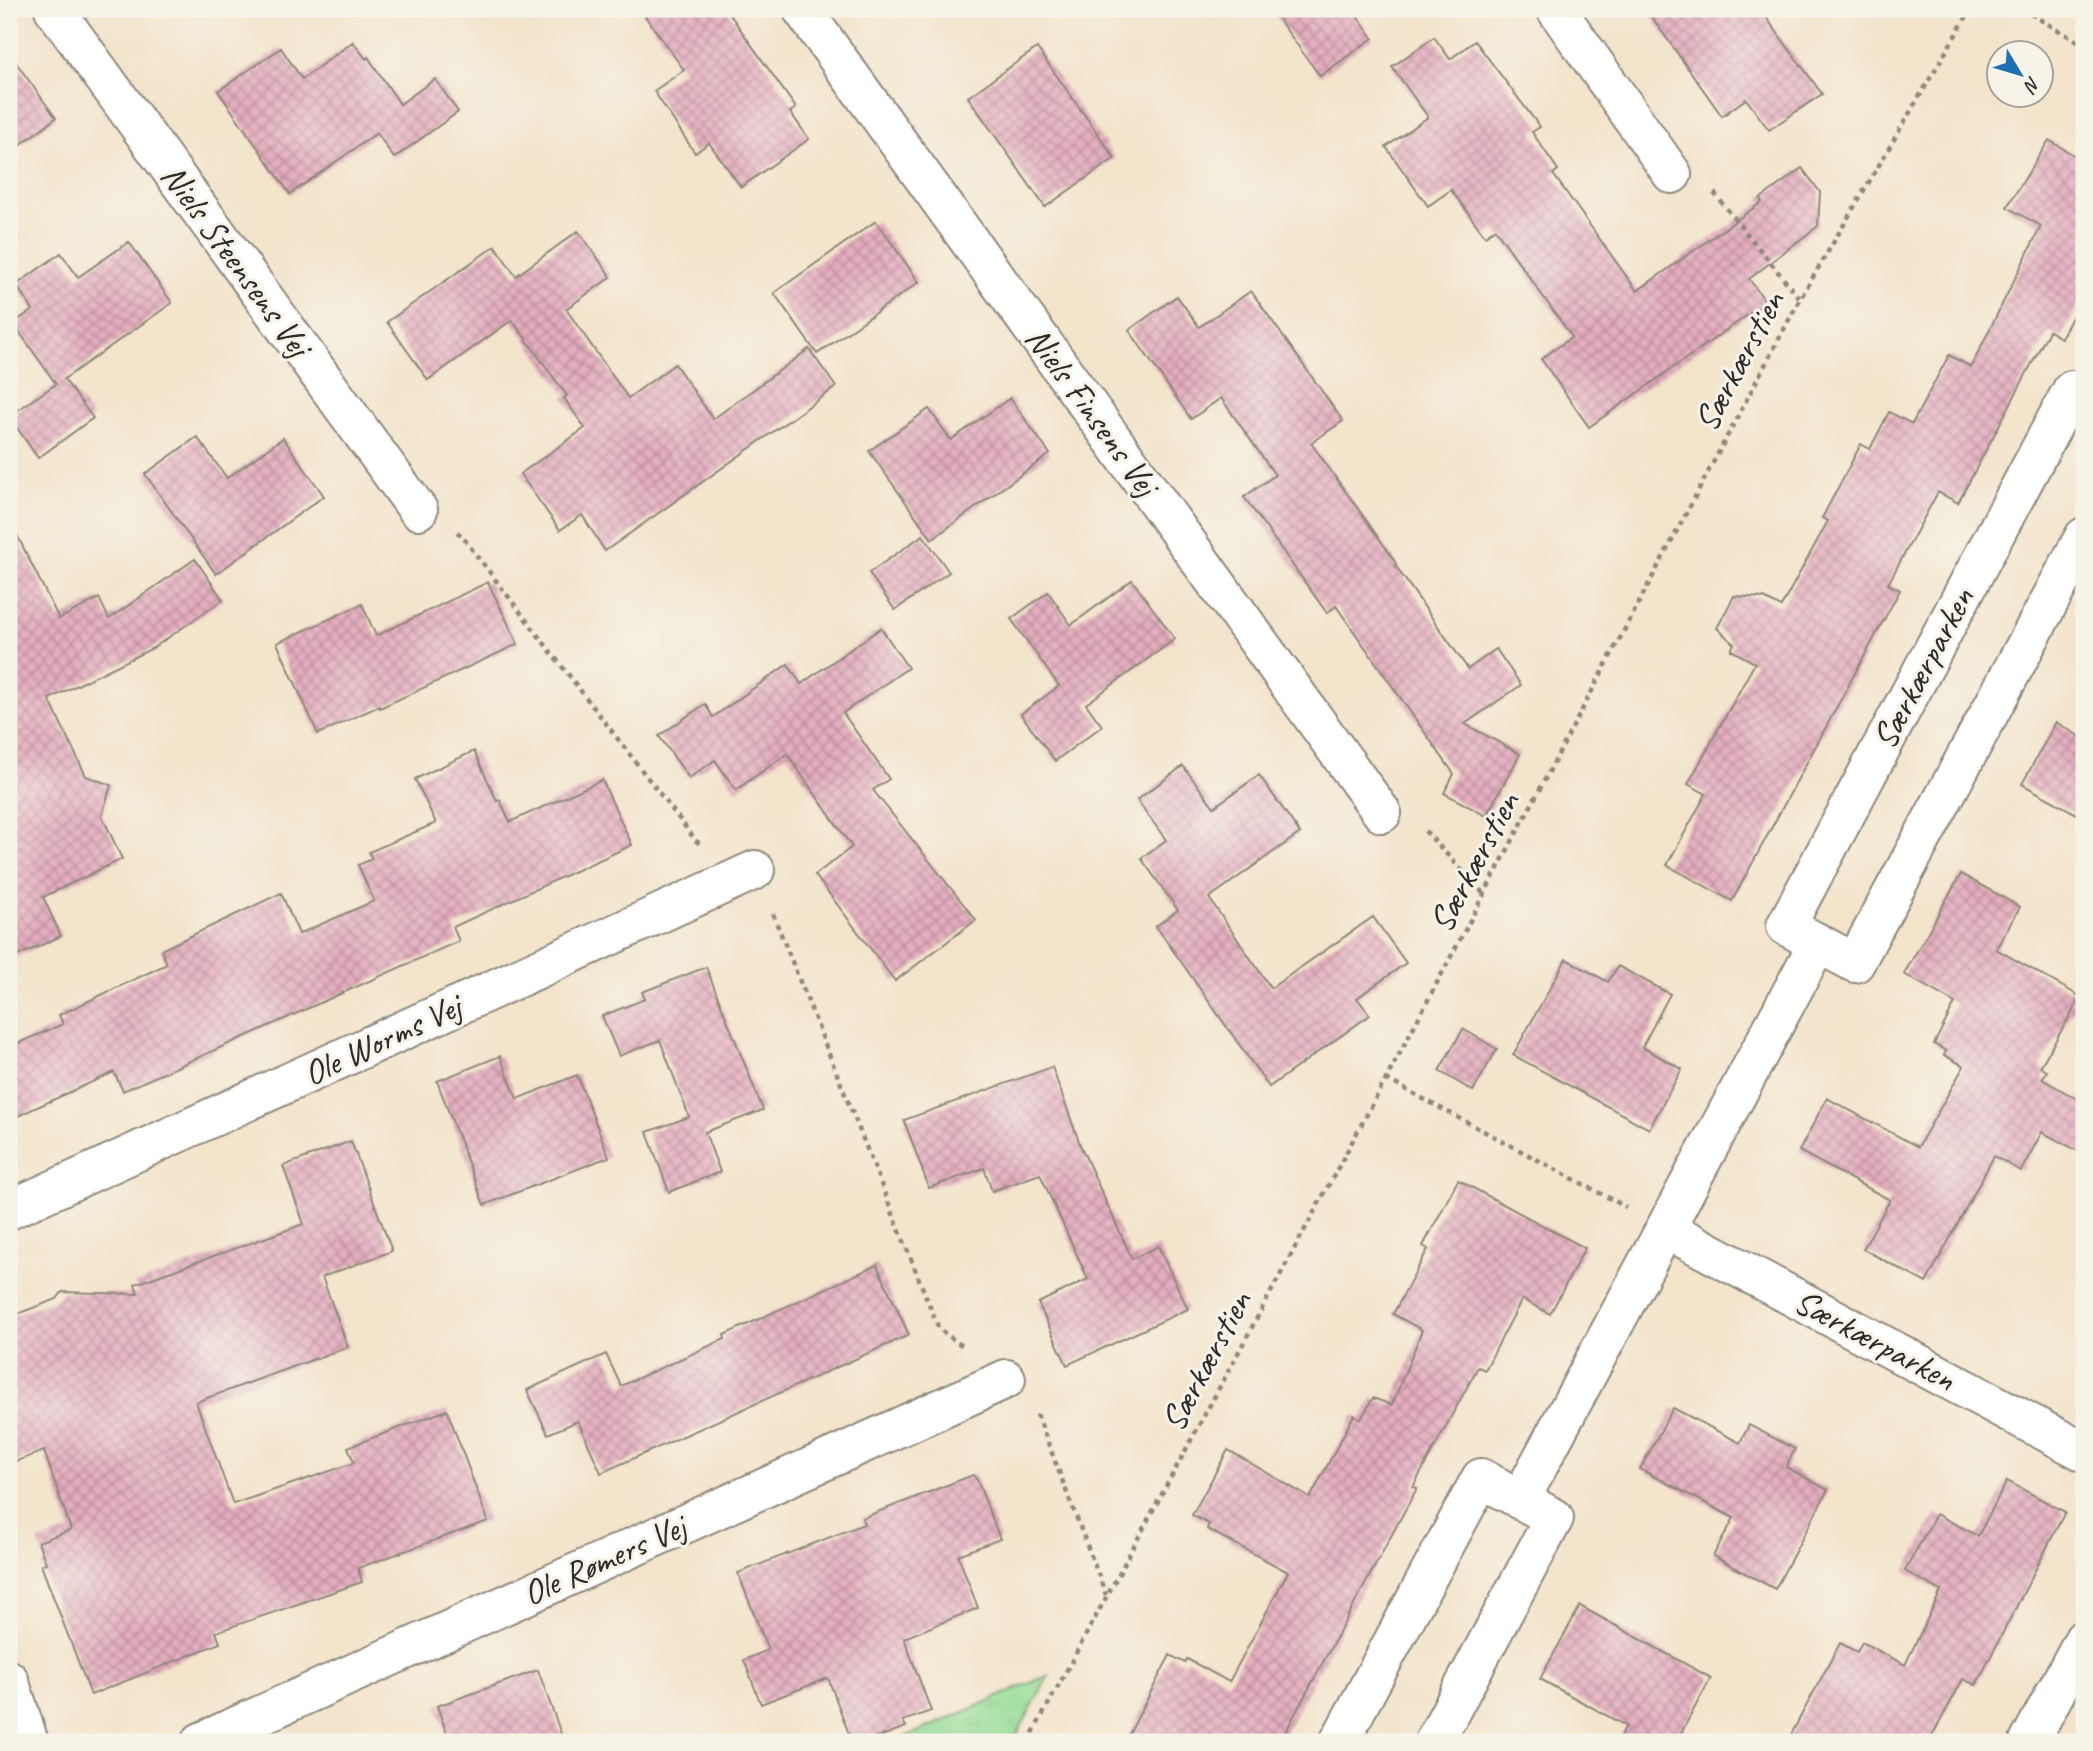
<svg xmlns="http://www.w3.org/2000/svg" width="2093" height="1751" font-family="Caveat,sans-serif">
  <style>
    .park { fill: url(#park-tufts); stroke: #608360; stroke-width: 2 }
    .building { fill: url(#building-cross-hatch) }
    .lines { fill: none; stroke-linecap: round; stroke-linejoin: round }
    .minor-casing { stroke: #8f887b; stroke-width: 42 }
    .path { stroke: #8f887b; stroke-width: 4.5; stroke-dasharray: 5 5; stroke-linecap: butt }
    .minor { stroke: #fff; stroke-width: 38 }
    .labels { text-anchor: middle; dominant-baseline: central; stroke-width: 6; stroke-linejoin: round; paint-order: stroke }
    .street-label { font-size: 35px; fill: #2b2b2b; stroke: #f7f3e8 }
  </style>
  <defs>
    <pattern id="park-tufts" width="24" height="20" patternUnits="userSpaceOnUse" patternTransform="scale(1.75)"><rect width="24" height="20" fill="#94db95"/><path d="M3 7l-1-3M5 7V3M7 7l1-3M15 17l-1-3M17 17v-4M19 17l1-3" fill="none" stroke="#80bc81"/></pattern>
    <pattern id="building-cross-hatch" width="8" height="8" patternUnits="userSpaceOnUse" patternTransform="scale(1.75)"><rect width="8" height="8" fill="#e5aec0"/><path d="M0 0l8 8M0 8l8-8" fill="none" stroke="#ba8e9c"/></pattern>
  </defs>
  <rect width="100%" height="100%" fill="#f7f3e8"/>
  <filter id="ink" filterUnits="userSpaceOnUse"><feTurbulence type="fractalNoise" baseFrequency=".0143" numOctaves="2"/><feDisplacementMap in="SourceGraphic" scale="14" xChannelSelector="R" yChannelSelector="G"/><feConvolveMatrix kernelMatrix="1 2 1 2 8 2 1 2 1" color-interpolation-filters="sRGB"/></filter>
  <filter id="wash" filterUnits="userSpaceOnUse"><feTurbulence type="fractalNoise" baseFrequency=".00686" numOctaves="4" result="noise"/><feDisplacementMap in="SourceGraphic" scale="28" xChannelSelector="R" yChannelSelector="G"/><feGaussianBlur stdDeviation="1.57" result="paint"/><feColorMatrix in="noise" values="0 0 0 0 0 0 0 0 0 0 0 0 0 0 0 0 0 1.4 0 .05"/><feComposite in="paint" operator="in"/></filter>
  <g filter="url(#wash)">
    <rect width="100%" height="100%" fill="#f3e4cb"/>
    <path class="park" d="M 1049,1675 L 1013,1742 L 894,1742 Z"/>
    <g id="blocks">
      <g class="building">
        <path d="M 640,9 L 726,9 L 796,108 L 790,112 L 809,139 L 741,187 L 709,143 L 695,153 L 654,91 L 684,70 Z"/>
        <path d="M 1271,9 L 1352,9 L 1373,38 L 1320,76 Z"/>
        <path d="M 1646,9 L 1760,9 L 1822,94 L 1769,130 L 1746,99 L 1722,116 Z"/>
        <path d="M 1434,37 L 1450,59 L 1475,41 L 1540,127 L 1532,132 L 1558,170 L 1553,174 L 1637,291 L 1762,202 L 1760,199 L 1802,168 L 1820,192 L 1818,226 L 1749,279 L 1766,302 L 1589,427 L 1541,359 L 1572,337 L 1495,229 L 1485,236 L 1451,190 L 1428,206 L 1386,147 L 1428,117 L 1392,67 Z"/>
        <path d="M 353,42 L 366,59 L 368,57 L 400,104 L 435,79 L 458,112 L 394,158 L 377,133 L 290,194 L 218,91 L 281,48 L 302,79 Z"/>
        <path d="M 1037,48 L 1115,158 L 1045,207 L 968,97 Z"/>
        <path d="M 9,53 L 56,118 L 9,153 Z"/>
        <path d="M 2049,140 L 2077,157 L 2084,144 L 2084,295 L 2061,338 L 2049,331 L 1958,503 L 1938,492 L 1888,584 L 1900,590 L 1732,901 L 1667,865 L 1706,794 L 1688,784 L 1755,663 L 1731,650 L 1734,644 L 1717,628 L 1734,596 L 1764,598 L 1781,607 L 1828,521 L 1822,518 L 1861,444 L 1870,449 L 1889,412 L 1912,424 L 1949,355 L 1971,367 L 2041,226 L 2007,207 Z"/>
        <path d="M 876,221 L 919,282 L 817,354 L 774,293 Z"/>
        <path d="M 578,231 L 611,277 L 566,309 L 628,398 L 675,364 L 713,419 L 809,349 L 836,387 L 605,551 L 582,515 L 560,530 L 520,474 L 585,428 L 564,398 L 567,396 L 512,320 L 428,380 L 387,322 L 495,246 L 516,276 Z"/>
        <path d="M 129,242 L 172,303 L 64,379 L 93,418 L 38,458 L 9,416 L 56,384 L 13,323 L 33,310 L 16,285 L 61,253 L 78,277 Z"/>
        <path d="M 1251,291 L 1343,421 L 1311,443 L 1393,558 L 1396,564 L 1395,565 L 1468,669 L 1496,649 L 1521,685 L 1465,724 L 1520,754 L 1486,816 L 1444,793 L 1454,774 L 1336,606 L 1327,613 L 1244,497 L 1275,475 L 1221,398 L 1191,419 L 1129,330 L 1177,296 L 1199,327 Z"/>
        <path d="M 1010,398 L 1050,454 L 932,539 L 869,451 L 929,409 L 951,440 Z"/>
        <path d="M 197,437 L 227,478 L 283,438 L 324,496 L 216,574 L 145,474 Z"/>
        <path d="M 9,519 L 59,619 L 99,598 L 109,619 L 195,559 L 223,600 L 153,648 L 49,699 L 86,776 L 111,785 L 102,816 L 122,859 L 43,897 L 61,936 L 9,960 Z"/>
        <path d="M 923,535 L 949,572 L 895,610 L 869,573 Z"/>
        <path d="M 1132,580 L 1175,639 L 1086,704 L 1102,726 L 1055,761 L 1021,714 L 1059,686 L 1011,619 L 1048,592 L 1071,625 Z"/>
        <path d="M 488,582 L 518,644 L 380,708 L 379,706 L 318,734 L 277,643 L 362,604 L 376,636 Z"/>
        <path d="M 881,628 L 908,668 L 843,713 L 889,779 L 873,790 L 976,920 L 895,981 L 815,875 L 852,847 L 787,754 L 736,790 L 715,760 L 689,778 L 659,736 L 705,704 L 713,717 L 788,664 L 801,684 Z"/>
        <path d="M 2056,722 L 2084,739 L 2084,818 L 2022,784 Z"/>
        <path d="M 474,751 L 497,801 L 500,800 L 510,822 L 602,780 L 632,845 L 453,927 L 459,941 L 123,1091 L 114,1072 L 9,1120 L 9,1047 L 63,1024 L 59,1015 L 167,964 L 161,950 L 281,893 L 299,934 L 374,901 L 358,865 L 372,859 L 369,852 L 436,823 L 415,779 Z"/>
        <path d="M 1183,766 L 1214,807 L 1259,775 L 1300,833 L 1209,898 L 1271,988 L 1373,917 L 1406,963 L 1357,998 L 1370,1015 L 1269,1087 L 1156,926 L 1178,910 L 1141,858 L 1166,840 L 1137,800 Z"/>
        <path d="M 1961,874 L 2020,907 L 1996,949 L 2081,997 L 2040,1067 L 2047,1071 L 2042,1079 L 2084,1103 L 2084,1154 L 2042,1132 L 2021,1171 L 1994,1156 L 1926,1283 L 1863,1249 L 1890,1200 L 1799,1151 L 1827,1098 L 1918,1147 L 1964,1066 L 1944,1055 L 1946,1051 L 1934,1044 L 1955,1003 L 1904,974 Z"/>
        <path d="M 1566,959 L 1608,982 L 1618,966 L 1670,994 L 1642,1047 L 1682,1069 L 1649,1129 L 1513,1055 Z"/>
        <path d="M 706,967 L 763,1110 L 705,1132 L 720,1172 L 669,1192 L 647,1132 L 689,1117 L 660,1040 L 619,1056 L 602,1016 L 645,999 L 642,992 Z"/>
        <path d="M 1463,1029 L 1497,1049 L 1473,1091 L 1439,1071 Z"/>
        <path d="M 500,1056 L 517,1099 L 577,1075 L 609,1157 L 484,1205 L 437,1081 Z"/>
        <path d="M 1052,1067 L 1081,1147 L 1132,1259 L 1158,1246 L 1188,1309 L 1067,1365 L 1038,1303 L 1088,1279 L 1040,1174 L 992,1191 L 984,1168 L 929,1188 L 904,1120 Z"/>
        <path d="M 351,1141 L 392,1251 L 322,1277 L 348,1347 L 196,1402 L 233,1504 L 354,1463 L 348,1447 L 447,1410 L 488,1521 L 358,1568 L 362,1582 L 216,1632 L 220,1643 L 91,1695 L 41,1565 L 46,1563 L 38,1542 L 71,1530 L 44,1451 L 9,1464 L 9,1317 L 57,1299 L 62,1292 L 138,1294 L 135,1284 L 304,1224 L 283,1166 Z"/>
        <path d="M 1458,1180 L 1585,1248 L 1550,1314 L 1522,1299 L 1485,1370 L 1478,1367 L 1413,1487 L 1417,1488 L 1280,1742 L 1125,1742 L 1170,1655 L 1185,1663 L 1187,1659 L 1229,1682 L 1288,1572 L 1207,1529 L 1209,1524 L 1192,1515 L 1228,1450 L 1310,1498 L 1354,1415 L 1361,1419 L 1373,1398 L 1392,1405 L 1422,1330 L 1393,1314 L 1428,1249 L 1423,1246 Z"/>
        <path d="M 877,1265 L 909,1335 L 601,1473 L 578,1421 L 548,1434 L 527,1390 L 606,1354 L 621,1386 L 725,1339 L 724,1335 Z"/>
        <path d="M 1673,1408 L 1740,1443 L 1749,1425 L 1795,1449 L 1786,1467 L 1828,1490 L 1775,1589 L 1713,1556 L 1734,1518 L 1640,1469 Z"/>
        <path d="M 973,1475 L 977,1480 L 1000,1539 L 958,1555 L 978,1608 L 904,1638 L 931,1711 L 903,1721 L 906,1727 L 865,1742 L 852,1742 L 828,1678 L 761,1704 L 744,1660 L 768,1650 L 738,1573 L 864,1524 L 862,1518 Z"/>
        <path d="M 2007,1481 L 2065,1512 L 1976,1685 L 1963,1679 L 1929,1742 L 1787,1742 L 1840,1643 L 1857,1652 L 1862,1642 L 1905,1665 L 1941,1591 L 1905,1571 L 1936,1514 L 1978,1536 Z"/>
        <path d="M 1580,1606 L 1711,1678 L 1676,1742 L 1617,1742 L 1626,1726 L 1540,1679 Z"/>
        <path d="M 538,1670 L 564,1742 L 450,1742 L 437,1706 Z"/>
      </g>
    </g>
  </g>
  <g filter="url(#ink)">
    <use href="#blocks" fill-opacity="0" stroke="#8f887b" stroke-width="2"/>
    <g class="lines">
      <defs>
        <g id="minor">
          <path d="M 54,9 L 418,510"/>
          <path d="M 802,9 L 1382,813"/>
          <path d="M 1556,9 L 1672,174"/>
          <path d="M 2084,397 L 2072,390 L 1786,926 L 1855,963 L 2084,537"/>
          <path d="M 9,1210 L 755,870"/>
          <path d="M 1666,1229 L 2084,1452"/>
          <path d="M 1520,1500 L 1818,943"/>
          <path d="M 9,1680 L 29,1742"/>
          <path d="M 201,1742 L 1006,1379"/>
          <path d="M 1339,1742 L 1481,1478 L 1554,1518 L 1434,1742"/>
          <path d="M 2029,1742 L 2084,1639"/>
        </g>
      </defs>
      <use href="#minor" class="minor-casing"/>
      <g class="path">
        <path d="M 2022,9 L 2084,45"/>
        <path d="M 1714,193 L 1800,299"/>
        <path d="M 457,532 L 461,535 L 697,842 L 702,844"/>
        <path d="M 1425,831 L 1484,894"/>
        <path d="M 773,914 L 939,1329 L 964,1347"/>
        <path d="M 1386,1079 L 1626,1207"/>
        <path d="M 1037,1414 L 1106,1595"/>
        <path d="M 1028,1742 L 1386,1079 L 1800,299 L 1971,9"/>
      </g>
      <use href="#minor" class="minor"/>
    </g>
  </g>
  <g class="labels">
    <g class="street-label">
      <text transform="translate(236 260) rotate(54)">Niels Steensens Vej</text>
      <text transform="translate(1739 361) rotate(-62)">Særkærstien</text>
      <text transform="translate(1092 411) rotate(54)">Niels Finsens Vej</text>
      <text transform="translate(1923 668) rotate(-62)">Særkærparken</text>
      <text transform="translate(1474 862) rotate(-62)">Særkærstien</text>
      <text transform="translate(382 1040) rotate(-25)">Ole Worms Vej</text>
      <text transform="translate(1875 1340) rotate(28)">Særkærparken</text>
      <text transform="translate(1206 1361) rotate(-62)">Særkærstien</text>
      <text transform="translate(604 1560) rotate(-24)">Ole Rømers Vej</text>
    </g>
  </g>
  <rect width="2093" height="1751" fill="none" stroke="#f7f3e8" stroke-width="35"/>
  <g transform="translate(2020 74) rotate(128)"><circle r="33" fill="#f7f3e8" stroke="#a5a39c" stroke-width="2"/>
  <path d="M0-5L12 26L0 18L-12 26Z" fill="#1f6fb2"/>
  <text y="-10" font-size="19" font-weight="bold" text-anchor="middle" fill="#2b2b2b">N</text>
  </g>
</svg>
